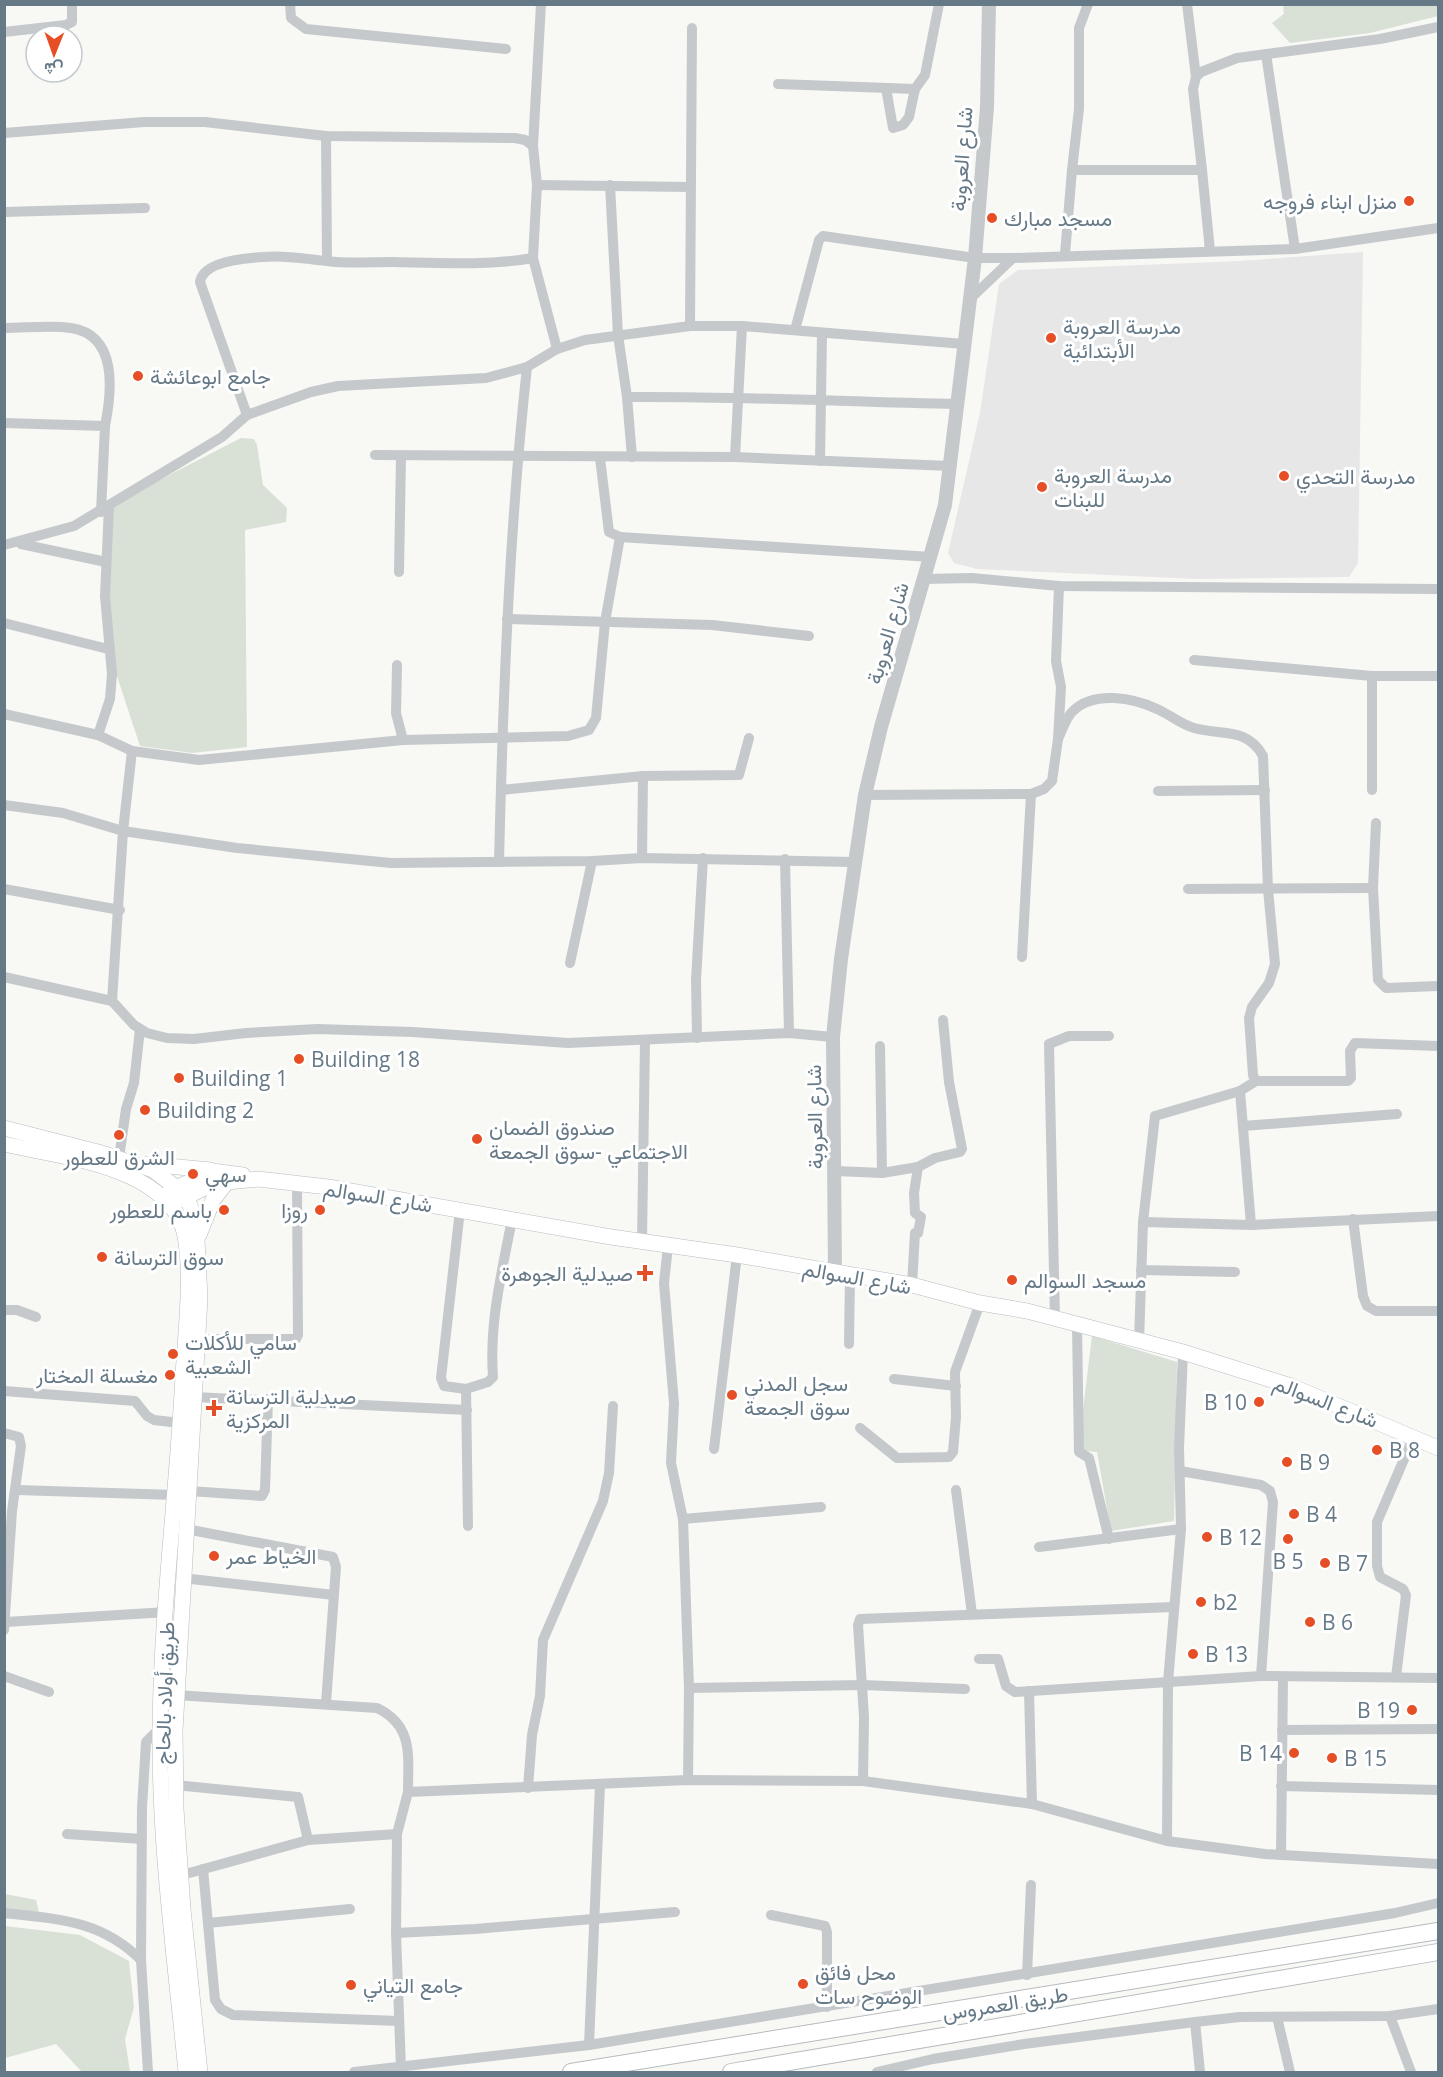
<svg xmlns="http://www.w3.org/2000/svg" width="1443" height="2077" font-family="'Open Sans',Vazirmatn,sans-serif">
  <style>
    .built { fill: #e6e7e6 }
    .green { fill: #d9e0d6 }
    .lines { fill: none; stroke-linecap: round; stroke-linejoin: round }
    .secondary-casing { stroke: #b7bdc1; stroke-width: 16 }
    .primary-casing { stroke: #b6bbbe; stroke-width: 18 }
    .minor { stroke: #c5c9cc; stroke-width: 10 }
    .tertiary { stroke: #c5c9cc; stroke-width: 14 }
    .secondary { stroke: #fff; stroke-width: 15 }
    .primary { stroke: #fff; stroke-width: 16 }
    .poi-dot { fill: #e64f26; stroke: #fff; stroke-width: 2 }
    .labels { text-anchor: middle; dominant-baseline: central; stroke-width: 6; stroke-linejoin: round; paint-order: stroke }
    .street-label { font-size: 21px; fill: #667987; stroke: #fff }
    .poi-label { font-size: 21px; fill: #667987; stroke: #fff; text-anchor: start }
  </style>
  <rect width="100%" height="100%" fill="#f8f8f5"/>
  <path class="built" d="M 1363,252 L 1358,563 L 1349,577 L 1198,579 L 977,569 L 954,563 L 948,553 L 980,413 L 999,284 L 1018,270 L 1241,261 Z"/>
  <g class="green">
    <path d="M 1283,5 L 1438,5 L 1438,16 L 1370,33 L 1290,43 L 1272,23 L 1284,14 Z"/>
    <path d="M 241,438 L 254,439 L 257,445 L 263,485 L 287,508 L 286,522 L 245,530 L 247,747 L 192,753 L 140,746 L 108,649 L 109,506 Z"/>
    <path d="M 1092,1336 L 1177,1362 L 1174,1521 L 1111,1531 L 1097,1452 L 1083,1451 L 1082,1418 Z"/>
    <path d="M 5,1894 L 36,1900 L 39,1913 L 5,1909 Z"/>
    <path d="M 5,1926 L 80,1935 L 129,1961 L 134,2007 L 125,2039 L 130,2072 L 82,2072 L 56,2044 L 5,2058 Z"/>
  </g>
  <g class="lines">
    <defs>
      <g id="secondary">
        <path d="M 4,1128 L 102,1153 L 153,1170 L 186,1195 L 196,1221 L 200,1298 L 175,1731 L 176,1809 L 183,1909 L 200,2072"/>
        <path d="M 4,1144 C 60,1157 149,1164 179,1218 C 196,1250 185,1338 183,1376 C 177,1494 161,1612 160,1730 C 159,1844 175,1959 186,2072"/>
        <path d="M 147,1164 L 210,1170"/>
        <path d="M 170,1191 L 212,1171 L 243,1175"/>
        <path d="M 170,1205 L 202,1189 L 227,1182 L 258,1179 L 328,1187 L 611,1237 L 737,1255 L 912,1285 L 980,1303 L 1027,1311 L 1183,1352 L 1291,1386 L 1438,1448"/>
        <path d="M 199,1235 L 213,1200 L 227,1182"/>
      </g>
      <g id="primary">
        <path d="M 571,2072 L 1438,1931"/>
        <path d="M 731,2072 L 1438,1952"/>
      </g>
    </defs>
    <use href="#secondary" class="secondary-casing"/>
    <use href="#primary" class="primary-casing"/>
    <g class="minor">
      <path d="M 290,4 L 291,18 L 306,29 L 506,49"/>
      <path d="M 1088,4 L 1079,28 L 1079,109 L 1072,170 L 1202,170 L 1210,251"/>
      <path d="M 1187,4 L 1196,77"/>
      <path d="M 4,32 L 66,25 L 72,22 L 72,4"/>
      <path d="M 1266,54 L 1295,249"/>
      <path d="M 778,84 L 915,89 L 925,75 L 939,4"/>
      <path d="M 886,88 L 893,128 L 903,125 L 909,117 L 915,89"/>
      <path d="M 4,133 L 144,122 L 205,122 L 326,136 L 515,138 L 525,140 L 533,146 L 537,185 L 533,258 C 488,266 438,263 391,262 C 370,262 348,264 327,261 C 305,259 286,255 263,257 C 246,258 203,261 200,282 L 247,415"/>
      <path d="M 326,136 L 327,261"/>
      <path d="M 533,146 L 541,4"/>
      <path d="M 1202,170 L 1193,89 L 1196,77 L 1201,72 L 1237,58 L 1380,39 L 1438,27"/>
      <path d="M 537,185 L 690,187"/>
      <path d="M 610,185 L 618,335 L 627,397 L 632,457"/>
      <path d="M 4,212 L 145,208"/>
      <path d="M 1065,254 L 1072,170"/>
      <path d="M 533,258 L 557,349"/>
      <path d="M 969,300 L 1013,258"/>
      <path d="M 690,326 L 692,28"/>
      <path d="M 4,328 C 26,328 50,325 71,328 C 118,335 112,391 105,426"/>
      <path d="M 795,330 L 819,240 L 823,236 L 975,258 L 1013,258 L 1295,249 L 1438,228"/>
      <path d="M 627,397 C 738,396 848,402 958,404"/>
      <path d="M 4,423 L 105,426 L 101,512"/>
      <path d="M 375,455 L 735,457 L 950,466"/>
      <path d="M 735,457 L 742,326"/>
      <path d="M 820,461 L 822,334"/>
      <path d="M 620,537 L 931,557"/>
      <path d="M 21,544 L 106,562"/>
      <path d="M 4,545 L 74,526 L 222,437 L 247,415 L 311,392 L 338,386 L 486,378 L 527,367 L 557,349 L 585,340 L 690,326 L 742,326 L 964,344"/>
      <path d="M 399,572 L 401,456"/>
      <path d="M 924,579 L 972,578 L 1059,586 L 1438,589"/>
      <path d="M 507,619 L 712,625 L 809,636"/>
      <path d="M 4,623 L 108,649"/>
      <path d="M 1194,660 L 1372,676 L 1438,676"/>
      <path d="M 397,665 L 396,713 L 403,740"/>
      <path d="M 4,714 L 98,735 L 132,751 L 199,760 L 403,740 L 568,736 L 589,730 L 596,718 L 605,622 L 620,537 L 609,532 L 600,458"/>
      <path d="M 98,735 L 110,699 L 112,674 L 105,596 L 109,506"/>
      <path d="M 1058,739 C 1062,731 1066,717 1073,711 C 1094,690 1134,698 1157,709 C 1169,714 1180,724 1194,728 C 1222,736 1247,727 1263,756 L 1268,889 L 1275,964 L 1269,983 L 1252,1007 L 1249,1018 L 1253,1075 L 1256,1081 L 1240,1091 L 1251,1225"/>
      <path d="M 643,776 L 739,775 L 749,738"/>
      <path d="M 501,790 L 643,776 L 642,858"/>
      <path d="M 1372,790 L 1372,676"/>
      <path d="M 1158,791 L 1265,790"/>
      <path d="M 865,795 L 1031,794 L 1044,789 L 1052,781 L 1058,739 L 1061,687 L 1056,661 L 1059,586"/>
      <path d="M 4,805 L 63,813 L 123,831 L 237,848 L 391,863 L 592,861 L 642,858 L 854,862"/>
      <path d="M 1376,823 L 1373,888 L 1378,980 L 1386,988 L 1438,986"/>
      <path d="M 785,859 L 789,1033"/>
      <path d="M 499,862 C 503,697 509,532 527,367"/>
      <path d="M 4,889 L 120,910"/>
      <path d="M 1188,889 L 1373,888"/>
      <path d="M 1022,957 L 1031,794"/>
      <path d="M 570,963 L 592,861"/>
      <path d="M 4,977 L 112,1001 L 134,1025 L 147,1033 L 167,1038 L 194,1039 L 246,1033 L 317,1029 L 413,1032 L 568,1043 L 789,1033 L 833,1037"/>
      <path d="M 112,1001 L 123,831 L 132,751"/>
      <path d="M 697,1038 L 696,980 L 703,858"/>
      <path d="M 880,1046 L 882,1173 L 918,1167 L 935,1158 L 960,1152 L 962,1149 L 949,1082 L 943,1020"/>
      <path d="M 1256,1081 L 1348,1081 L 1351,1078 L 1350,1051 L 1355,1043 L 1438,1046"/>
      <path d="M 1243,1126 L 1397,1114"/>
      <path d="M 119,1158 L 126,1109 L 134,1083 L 140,1029"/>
      <path d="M 836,1171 L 882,1173"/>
      <path d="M 460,1210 L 441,1378 L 444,1386 L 466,1389"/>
      <path d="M 1353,1219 L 1363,1296 L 1367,1306 L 1376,1311 L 1438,1311"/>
      <path d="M 1143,1222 L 1155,1116 L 1240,1091"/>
      <path d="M 642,1241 L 645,1040"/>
      <path d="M 668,1246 L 664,1283 L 674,1404 L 671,1463 L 683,1519"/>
      <path d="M 1141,1270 L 1235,1272"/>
      <path d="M 912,1285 L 915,1233 L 918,1233 L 921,1217 L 915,1213 L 914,1193 L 918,1167"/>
      <path d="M 4,1310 L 17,1310 L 36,1317"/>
      <path d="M 1055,1320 L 1049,1044 L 1069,1036 L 1109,1036"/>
      <path d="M 1077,1325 L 1079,1452 L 1089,1458 L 1109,1539"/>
      <path d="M 197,1339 L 296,1339 L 298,1335 L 297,1184"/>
      <path d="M 1139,1342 L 1143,1222 L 1251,1225 L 1438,1216"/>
      <path d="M 849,1344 L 850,1275"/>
      <path d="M 894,1379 L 956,1386"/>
      <path d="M 4,1391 L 135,1401 L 147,1416 L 154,1420 L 180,1423"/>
      <path d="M 194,1397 L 467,1410"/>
      <path d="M 860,1428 L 897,1458 L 949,1457 L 953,1452 L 956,1417 L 955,1372 L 980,1303"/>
      <path d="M 4,1433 L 19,1437 L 21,1446 L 12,1511 L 4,1630"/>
      <path d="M 714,1449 L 737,1255"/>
      <path d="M 1180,1471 L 1261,1485 L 1270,1491 L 1273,1502 L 1261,1676"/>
      <path d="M 17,1490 L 175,1495"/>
      <path d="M 956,1490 L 972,1614"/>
      <path d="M 189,1491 L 262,1496 L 265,1490 L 268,1399"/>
      <path d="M 468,1526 L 466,1389 L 488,1382 L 493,1377 C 489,1322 502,1272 512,1219"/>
      <path d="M 186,1529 L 333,1557 L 336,1567 L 326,1703"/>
      <path d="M 1039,1547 L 1181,1529"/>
      <path d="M 182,1578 L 334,1595"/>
      <path d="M 6,1622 L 167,1612"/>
      <path d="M 979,1659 L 998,1659 L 1006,1686 L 1015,1692 L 1261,1676 L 1438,1678"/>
      <path d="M 4,1676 L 49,1692"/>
      <path d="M 1396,1677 L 1406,1595 L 1403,1589 L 1380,1577 L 1377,1566 L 1377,1522 L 1414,1436"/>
      <path d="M 689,1688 L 862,1685 L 965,1689"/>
      <path d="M 1029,1691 L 1032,1804"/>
      <path d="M 176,1695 L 377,1708 C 414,1726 408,1756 408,1792 L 688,1780 L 863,1781 L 1032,1804 L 1167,1841 L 1265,1854 L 1438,1864"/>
      <path d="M 1282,1730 L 1438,1729"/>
      <path d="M 688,1780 L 689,1688 L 683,1519 L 821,1507"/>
      <path d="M 863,1781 L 864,1717 L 858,1625 L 860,1619 L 1174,1607"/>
      <path d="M 175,1785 L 298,1797 L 308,1840"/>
      <path d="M 1281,1786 L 1438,1790"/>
      <path d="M 528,1788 L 532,1735 L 540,1696 L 543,1640 L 603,1501 L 609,1473 L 613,1406"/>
      <path d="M 67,1834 L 142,1839"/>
      <path d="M 397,1834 L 396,1933 L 401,2069"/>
      <path d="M 1167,1841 L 1168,1682 L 1181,1529 L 1179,1448 L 1183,1352"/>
      <path d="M 1281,1855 L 1283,1677"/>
      <path d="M 203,1869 L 215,2000 L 221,2009 L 233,2015 L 399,2021"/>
      <path d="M 182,1875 L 308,1840 L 397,1834 L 408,1792"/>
      <path d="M 4,1913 C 58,1919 101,1920 141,1960"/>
      <path d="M 771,1915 L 825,1926 L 827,1932 L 827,2007"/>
      <path d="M 208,1923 L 350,1909"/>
      <path d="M 396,1933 L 475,1929 L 675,1912"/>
      <path d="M 1027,1975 L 1031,1885"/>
      <path d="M 1390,2016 L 1411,2072"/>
      <path d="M 1277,2017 L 1290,2072"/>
      <path d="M 1195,2022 L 1200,2072"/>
      <path d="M 589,2045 L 600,1785"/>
      <path d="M 148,2072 L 141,1960 L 142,1808 L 146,1742 L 160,1728"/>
      <path d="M 354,2072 L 589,2045 L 1395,1913 L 1438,1903"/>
      <path d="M 877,2072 L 933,2059 L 1024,2044 L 1195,2022 L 1240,2017 L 1390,2016 L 1438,2009"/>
    </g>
    <path class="tertiary" d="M 835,1273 L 833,1037 L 841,959 L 865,795 L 881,727 L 945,505 L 975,258 L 987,107 L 989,4"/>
    <use href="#secondary" class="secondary"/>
    <use href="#primary" class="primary"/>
  </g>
  <g class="poi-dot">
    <circle cx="1409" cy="201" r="6"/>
    <circle cx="992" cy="218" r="6"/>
    <circle cx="1051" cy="338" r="6"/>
    <circle cx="138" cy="376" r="6"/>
    <circle cx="1284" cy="476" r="6"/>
    <circle cx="1042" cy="487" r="6"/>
    <circle cx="299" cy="1059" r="6"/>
    <circle cx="179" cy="1078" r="6"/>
    <circle cx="145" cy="1110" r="6"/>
    <circle cx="119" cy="1135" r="6"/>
    <circle cx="477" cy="1139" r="6"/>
    <circle cx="193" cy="1174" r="6"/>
    <circle cx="224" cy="1210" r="6"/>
    <circle cx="320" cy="1210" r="6"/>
    <circle cx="102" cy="1257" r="6"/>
    <path d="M642 1264h6v6h6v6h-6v6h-6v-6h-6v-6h6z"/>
    <circle cx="1012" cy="1280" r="6"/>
    <circle cx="173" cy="1354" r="6"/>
    <circle cx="170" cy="1375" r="6"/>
    <circle cx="732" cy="1395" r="6"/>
    <circle cx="1259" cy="1402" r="6"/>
    <path d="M211 1399h6v6h6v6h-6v6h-6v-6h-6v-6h6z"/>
    <circle cx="1377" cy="1450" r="6"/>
    <circle cx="1287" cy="1462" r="6"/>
    <circle cx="1294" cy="1514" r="6"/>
    <circle cx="1207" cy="1537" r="6"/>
    <circle cx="1288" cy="1539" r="6"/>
    <circle cx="214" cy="1556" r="6"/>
    <circle cx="1325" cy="1563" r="6"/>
    <circle cx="1201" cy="1602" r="6"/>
    <circle cx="1310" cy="1622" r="6"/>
    <circle cx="1193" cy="1654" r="6"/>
    <circle cx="1412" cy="1710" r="6"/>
    <circle cx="1294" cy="1753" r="6"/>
    <circle cx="1332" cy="1758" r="6"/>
    <circle cx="803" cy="1984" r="6"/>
    <circle cx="351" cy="1985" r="6"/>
  </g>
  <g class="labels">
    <g class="street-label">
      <text transform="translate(961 159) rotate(-86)">شارع العروبة</text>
      <text transform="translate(887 633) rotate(-74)">شارع العروبة</text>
      <text transform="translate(814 1117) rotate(-91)">شارع العروبة</text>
      <text transform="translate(378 1196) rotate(9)">شارع السوالم</text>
      <text transform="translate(857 1277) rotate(10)">شارع السوالم</text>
      <text transform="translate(1326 1401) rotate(21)">شارع السوالم</text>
      <text transform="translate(164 1693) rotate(-88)">طريق أولاد بالحاج</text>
      <text transform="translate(1005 2003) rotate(-9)">طريق العمروس</text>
    </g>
    <g class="poi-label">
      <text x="1397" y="201" text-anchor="end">منزل ابناء فروجه</text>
      <text x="1004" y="218">مسجد مبارك</text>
      <text x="1063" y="326">مدرسة العروبة<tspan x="1063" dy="24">الأبتدائية</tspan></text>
      <text x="150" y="376">جامع ابوعائشة</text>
      <text x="1054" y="475">مدرسة العروبة<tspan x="1054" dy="24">للبنات</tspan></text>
      <text x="1296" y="476">مدرسة التحدي</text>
      <text x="311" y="1059">Building 18</text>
      <text x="191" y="1078">Building 1</text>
      <text x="157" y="1110">Building 2</text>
      <text x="489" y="1127">صندوق الضمان<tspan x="489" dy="24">الاجتماعي -سوق الجمعة</tspan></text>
      <text x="119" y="1157" text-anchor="middle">الشرق للعطور</text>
      <text x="205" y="1174">سهي</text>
      <text x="212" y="1210" text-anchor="end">باسم للعطور</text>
      <text x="308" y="1210" text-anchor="end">روزا</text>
      <text x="114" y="1257">سوق الترسانة</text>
      <text x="633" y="1273" text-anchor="end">صيدلية الجوهرة</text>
      <text x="1024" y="1280">مسجد السوالم</text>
      <text x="185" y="1342">سامي للأكلات<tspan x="185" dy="24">الشعبية</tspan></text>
      <text x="158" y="1375" text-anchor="end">مغسلة المختار</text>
      <text x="744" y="1383">سجل المدني<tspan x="744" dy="24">سوق الجمعة</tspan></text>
      <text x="226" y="1396">صيدلية الترسانة<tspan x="226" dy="24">المركزية</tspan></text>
      <text x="1247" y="1402" text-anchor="end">B 10</text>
      <text x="1389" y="1450">B 8</text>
      <text x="1299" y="1462">B 9</text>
      <text x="1306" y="1514">B 4</text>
      <text x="1219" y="1537">B 12</text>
      <text x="226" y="1556">الخياط عمر</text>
      <text x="1288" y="1561" text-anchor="middle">B 5</text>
      <text x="1337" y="1563">B 7</text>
      <text x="1213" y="1602">b2</text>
      <text x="1322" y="1622">B 6</text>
      <text x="1205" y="1654">B 13</text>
      <text x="1400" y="1710" text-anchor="end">B 19</text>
      <text x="1282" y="1753" text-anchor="end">B 14</text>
      <text x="1344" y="1758">B 15</text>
      <text x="815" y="1972">محل فائق<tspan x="815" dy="24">الوضوح سات</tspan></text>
      <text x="363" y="1985">جامع التياني</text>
    </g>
  </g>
  <rect width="1443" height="2077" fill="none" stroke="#667987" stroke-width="12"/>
  <g transform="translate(54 54) rotate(181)"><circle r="28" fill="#ffffff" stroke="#c2c9cf" stroke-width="1.5"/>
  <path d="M0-4.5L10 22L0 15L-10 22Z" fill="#e64f26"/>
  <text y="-9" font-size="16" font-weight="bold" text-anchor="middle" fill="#667987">ش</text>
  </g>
</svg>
